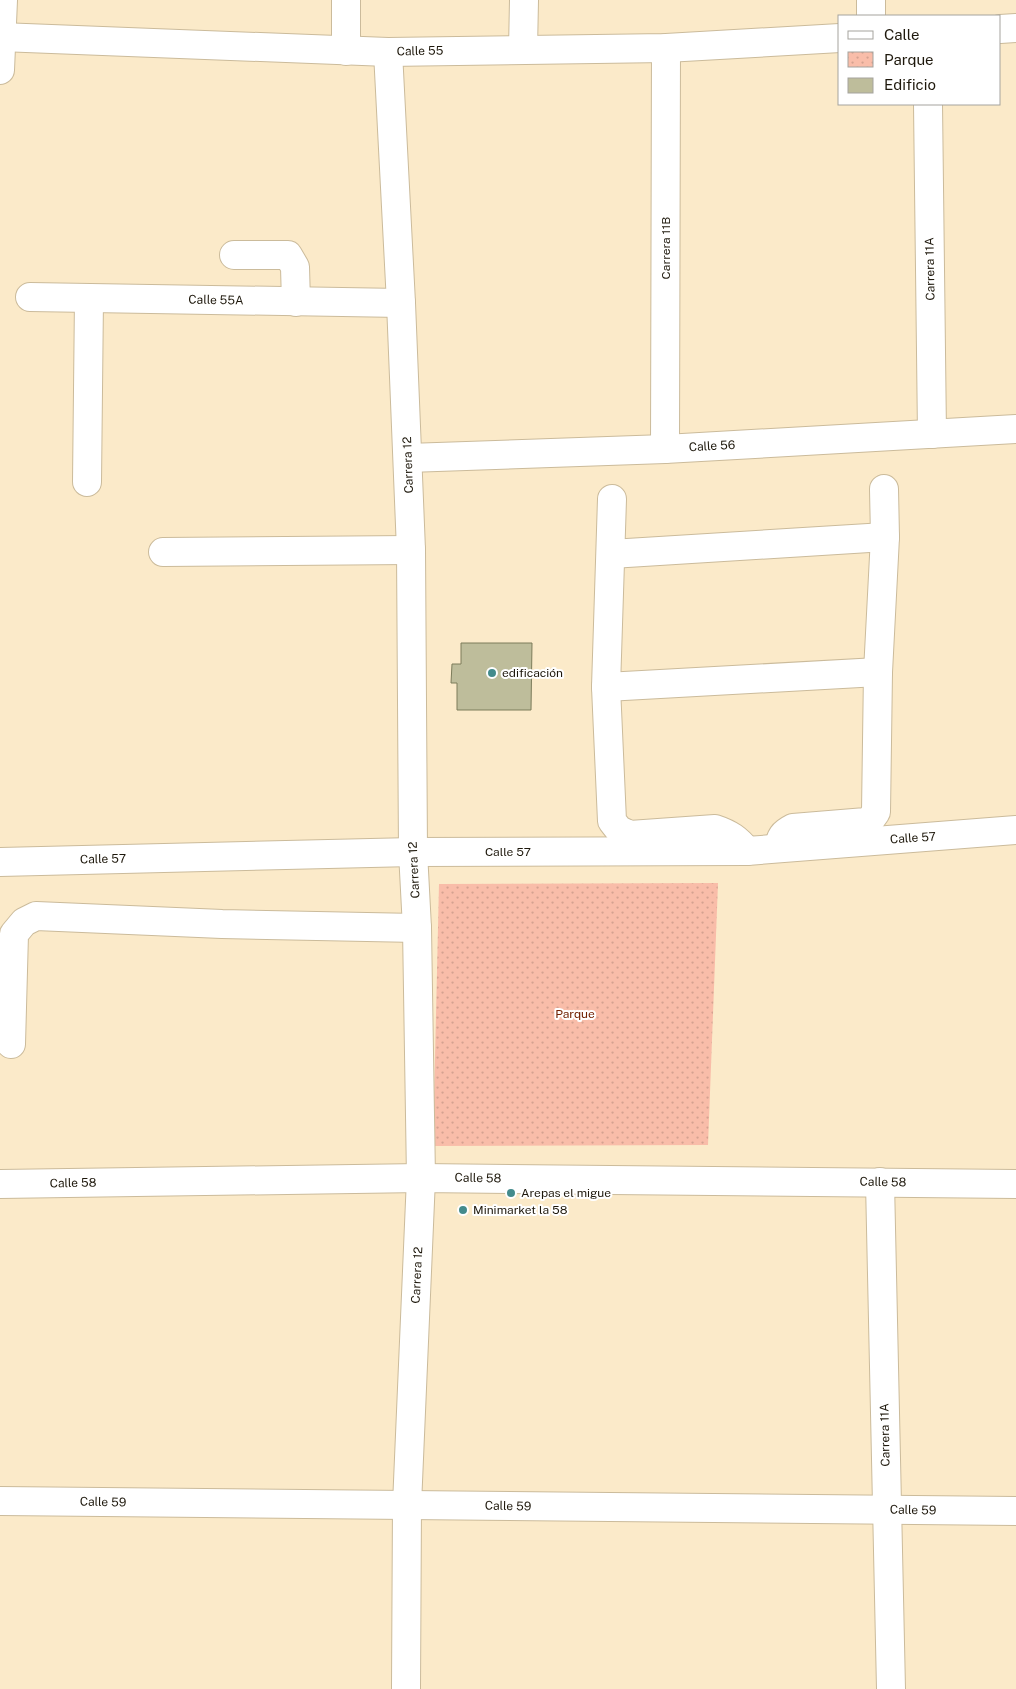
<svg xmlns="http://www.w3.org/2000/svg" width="1016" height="1689" font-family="'Public Sans',sans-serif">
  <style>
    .park { fill: url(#park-dots) }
    .building { fill: #bebd9b; stroke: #7c7c5b }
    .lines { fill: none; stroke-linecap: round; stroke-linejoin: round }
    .minor-casing { stroke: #cbbb9b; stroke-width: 30 }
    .minor { stroke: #fff; stroke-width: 28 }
    .poi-dot { fill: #438b8c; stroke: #fff; stroke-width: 2 }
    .labels { text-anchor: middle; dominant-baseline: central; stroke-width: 4; stroke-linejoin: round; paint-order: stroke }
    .street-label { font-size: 12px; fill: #1e180c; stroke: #fff }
    .poi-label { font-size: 12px; fill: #1e180c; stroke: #fff; text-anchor: start }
    .park-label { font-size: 12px; fill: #712000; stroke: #fff }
  </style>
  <defs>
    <pattern id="park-dots" width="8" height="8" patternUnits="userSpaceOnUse" patternTransform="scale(1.25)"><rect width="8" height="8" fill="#f9bda9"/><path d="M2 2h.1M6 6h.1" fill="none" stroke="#d5a290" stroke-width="1.8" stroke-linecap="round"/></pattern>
  </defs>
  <rect width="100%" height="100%" fill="#fbeac9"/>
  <path class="park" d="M 718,883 L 708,1145 L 433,1146 L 439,884 Z"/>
  <path class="building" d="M 461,643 L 532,643 L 531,710 L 457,710 L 457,683 L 451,683 L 452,664 L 461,664 Z"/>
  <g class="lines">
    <defs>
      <g id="minor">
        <path d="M 346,0 L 346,51"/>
        <path d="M 871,0 L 871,16"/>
        <path d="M 1000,29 L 1016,28"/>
        <path d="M 0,37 L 388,52 L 666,48 L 840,38"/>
        <path d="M 523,50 L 524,0"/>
        <path d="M 388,52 L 401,303 L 411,550 L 413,852 L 417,928 L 421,1178 L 407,1505 L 406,1689"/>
        <path d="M 0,70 L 3,0"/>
        <path d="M 928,104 L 932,434"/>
        <path d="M 234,255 L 288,255 L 295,267 L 296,302"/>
        <path d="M 30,297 L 401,303"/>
        <path d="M 665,449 L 666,48"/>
        <path d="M 408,458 L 665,449 L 1016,429"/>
        <path d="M 87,482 L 89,298"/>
        <path d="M 612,499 L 606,687 L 612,821 L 619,830 L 630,835 L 715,829 C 730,834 737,839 747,851"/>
        <path d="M 163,552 L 411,550"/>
        <path d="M 611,554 L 885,537"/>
        <path d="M 606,687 L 878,672"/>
        <path d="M 779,848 C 780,837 783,833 793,828 L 866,822 L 871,819 L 876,812 L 878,672 L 885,537 L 884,489"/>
        <path d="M 0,862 L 413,852 L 747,851 L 1016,830"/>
        <path d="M 11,1044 L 14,934 L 24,922 L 36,916 L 222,924 L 417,928"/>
        <path d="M 880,1182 L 891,1689"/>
        <path d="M 0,1184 L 421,1178 L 1016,1184"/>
        <path d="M 0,1501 L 1016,1511"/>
      </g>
    </defs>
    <use href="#minor" class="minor-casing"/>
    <use href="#minor" class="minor"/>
  </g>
  <g class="poi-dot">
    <circle cx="492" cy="673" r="5"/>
    <circle cx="511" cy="1193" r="5"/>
    <circle cx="463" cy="1210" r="5"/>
  </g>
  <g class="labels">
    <g class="street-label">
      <text transform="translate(420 51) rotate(-1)">Calle 55</text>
      <text transform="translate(666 248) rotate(-90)">Carrera 11B</text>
      <text transform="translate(930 269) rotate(-91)">Carrera 11A</text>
      <text transform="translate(216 300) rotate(1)">Calle 55A</text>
      <text transform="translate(712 446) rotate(-3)">Calle 56</text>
      <text transform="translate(408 465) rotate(-92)">Carrera 12</text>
      <text transform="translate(913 838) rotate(-4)">Calle 57</text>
      <text x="508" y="852">Calle 57</text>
      <text transform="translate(103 859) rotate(-1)">Calle 57</text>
      <text transform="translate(414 870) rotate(-93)">Carrera 12</text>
      <text transform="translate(478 1178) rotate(1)">Calle 58</text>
      <text transform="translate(883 1182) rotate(1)">Calle 58</text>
      <text transform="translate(73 1183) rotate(-1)">Calle 58</text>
      <text transform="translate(417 1275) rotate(-87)">Carrera 12</text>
      <text transform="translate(885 1435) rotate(-91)">Carrera 11A</text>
      <text transform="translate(103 1502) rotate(1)">Calle 59</text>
      <text transform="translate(508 1506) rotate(1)">Calle 59</text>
      <text transform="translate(913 1510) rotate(1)">Calle 59</text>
    </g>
    <g class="poi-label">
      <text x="502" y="673">edificación</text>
      <text x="521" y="1193">Arepas el migue</text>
      <text x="473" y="1210">Minimarket la 58</text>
    </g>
    <g class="park-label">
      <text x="575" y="1014">Parque</text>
    </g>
  </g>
  <rect x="838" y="15" width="162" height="90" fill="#ffffff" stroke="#a5a39e"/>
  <rect x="848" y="31" width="25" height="8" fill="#ffffff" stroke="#a5a39e"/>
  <text x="884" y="40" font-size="15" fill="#1e180c">Calle</text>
  <rect x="848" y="52" width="25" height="15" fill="url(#park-dots)" stroke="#a5a39e"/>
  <text x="884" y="65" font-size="15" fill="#1e180c">Parque</text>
  <rect x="848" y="78" width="25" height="15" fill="#bebd9b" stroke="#a5a39e"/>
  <text x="884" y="90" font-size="15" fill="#1e180c">Edificio</text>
</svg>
